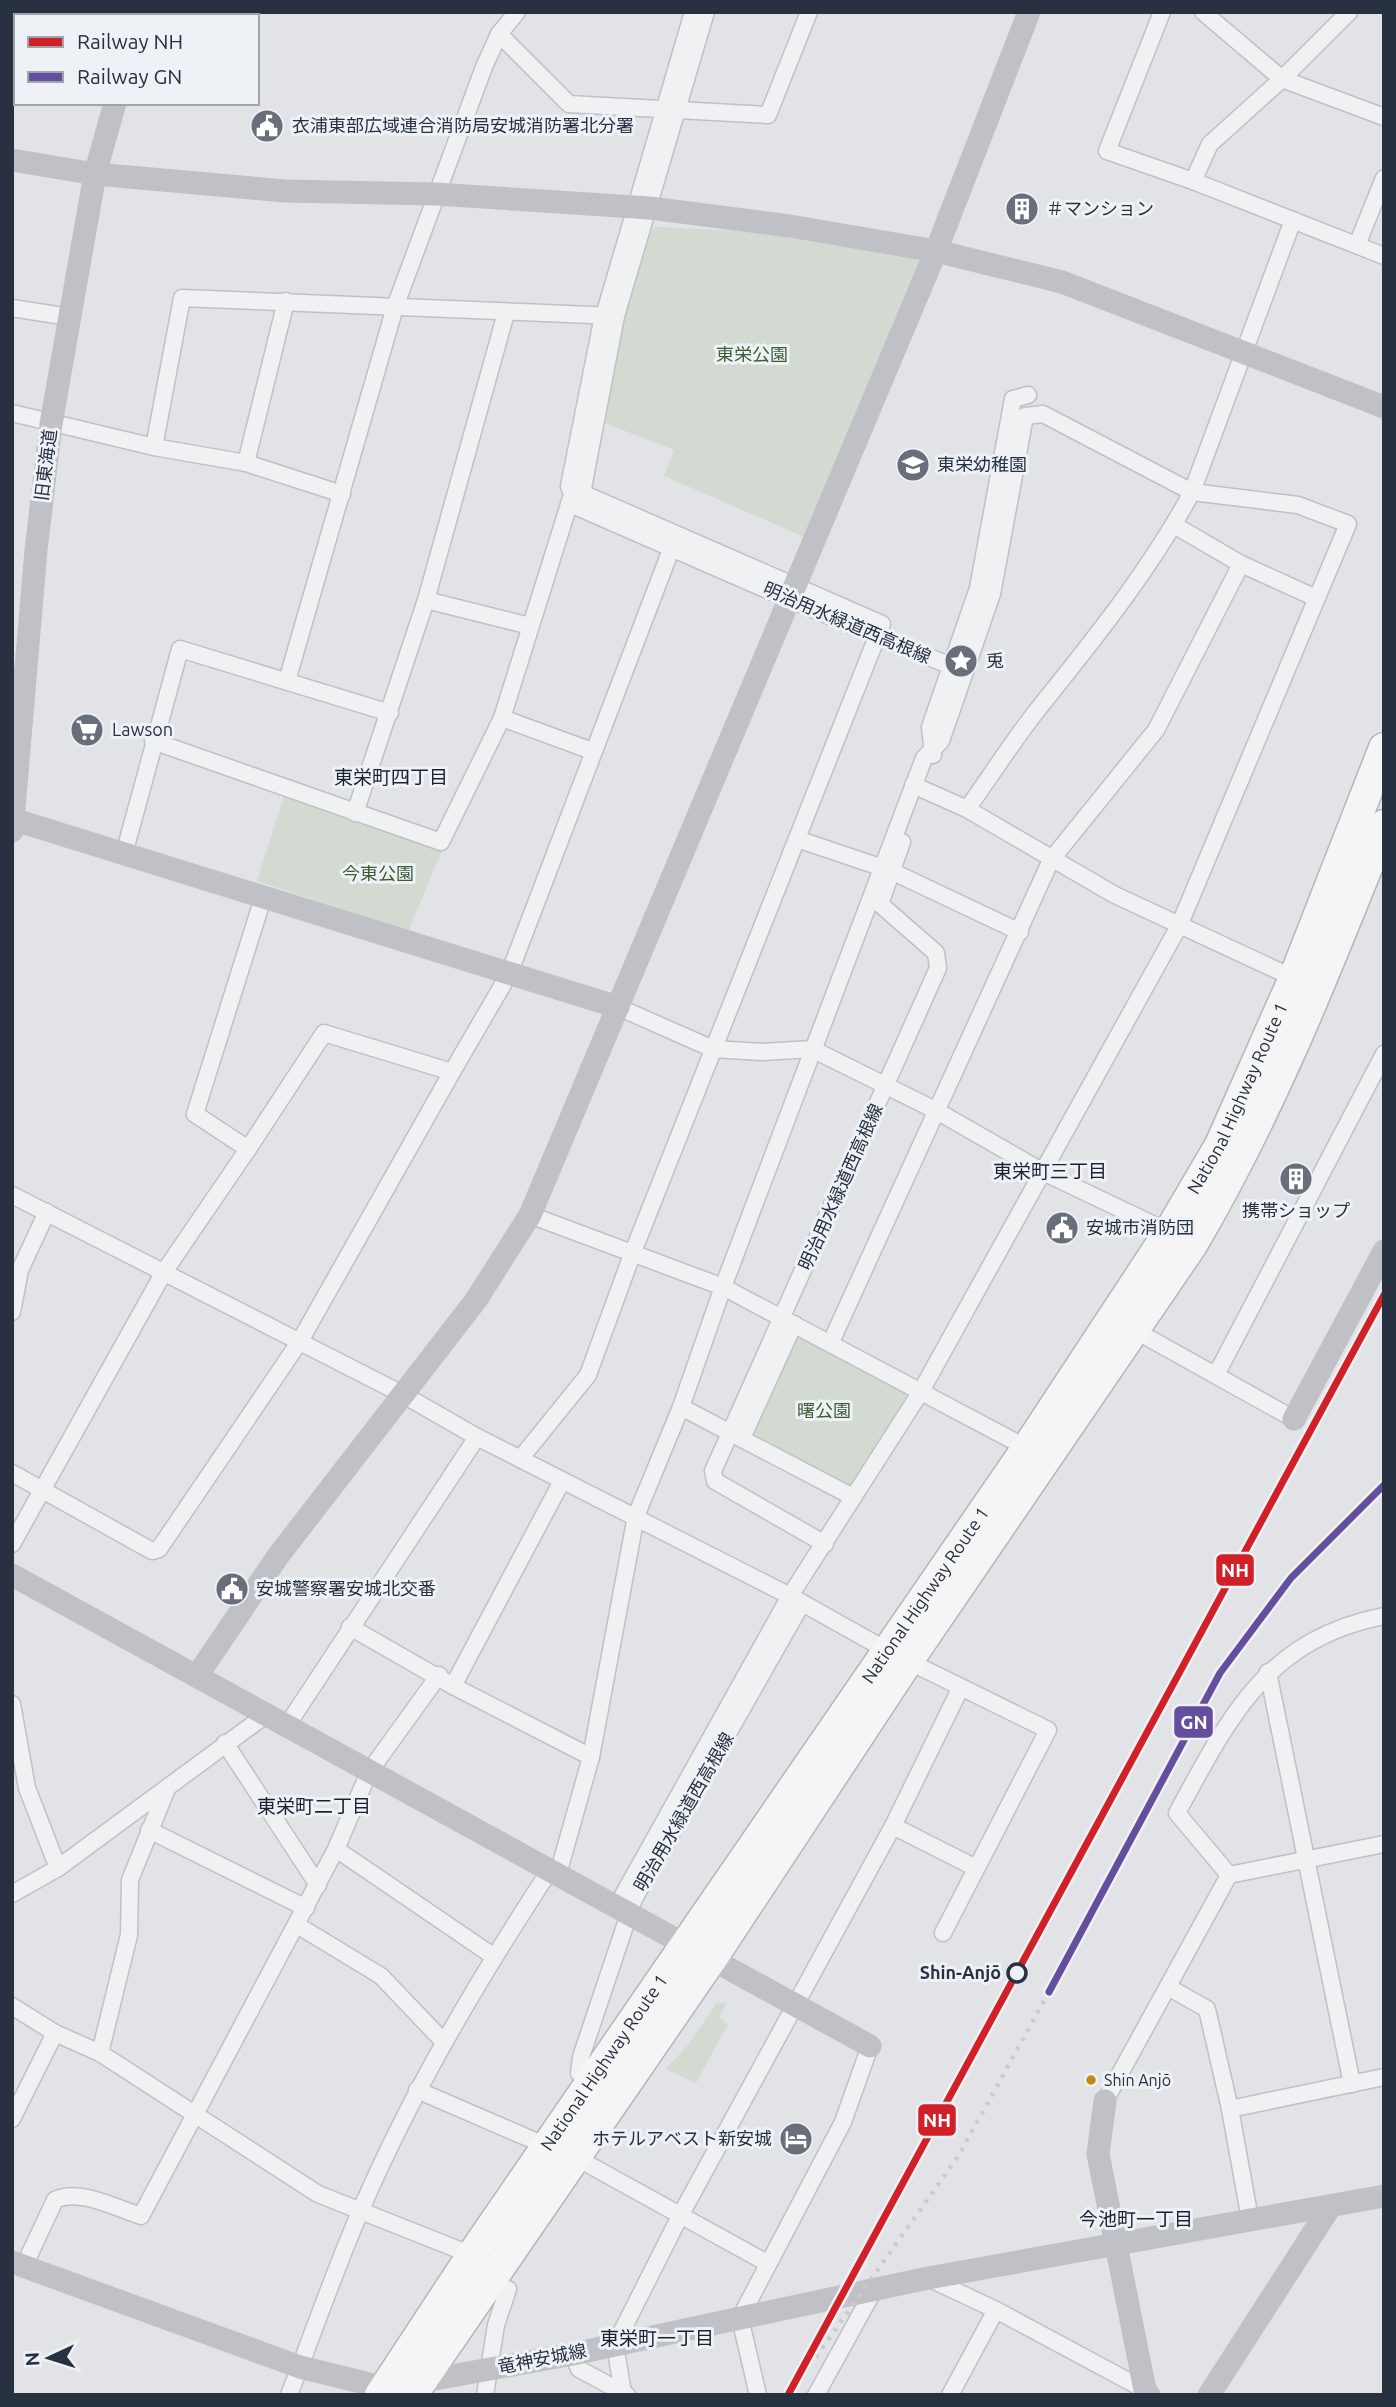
<svg xmlns="http://www.w3.org/2000/svg" width="1396" height="2407" font-family="Ubuntu,'Noto Sans JP',sans-serif">
<style>
.green{fill:#d2dad1}
.lines{fill:none;stroke-linecap:round;stroke-linejoin:round}
.street-casing{stroke:#bfc1c4;stroke-width:19}
.highway-casing{stroke:#b3b6bb;stroke-width:33}
.street{stroke:#f0f1f3;stroke-width:16}
.secondary{stroke:#bfc1c6;stroke-width:23}
.highway{stroke:#f5f5f6;stroke-width:30}
.rail{stroke:#cacbce;stroke-width:4.5;stroke-dasharray:3.5 7;stroke-linecap:butt}
.rail-1-casing{stroke:#eef2f6;stroke-width:12}
.rail-2-casing{stroke:#eef2f6;stroke-width:12}
.rail-1{stroke:#d12027;stroke-width:7}
.rail-2{stroke:#654e9e;stroke-width:7}
.stop-dot{fill:#eef2f6;stroke:#273140;stroke-width:3.5}
.bus-dot{fill:#c38910;stroke:#eef2f6;stroke-width:2.5}
.labels{text-anchor:middle;stroke-width:6;stroke-linejoin:round;paint-order:stroke}
.bus-label{font-size:16px;fill:#273140;stroke:#eef2f6;text-anchor:start}
.poi-label{font-size:18px;fill:#273140;stroke:#eef2f6;text-anchor:start}
.park-label{font-size:18px;fill:#3c5c34;stroke:#eef2f6}
.street-label{font-size:18px;fill:#273140;stroke:#eef2f6}
.stop-label{font-size:18px;font-weight:bold;fill:#273140;stroke:#eef2f6;text-anchor:end}
.neighbourhood-label{font-size:19px;fill:#1a2231;stroke:#eef2f6}
.line-badge{stroke:#eef2f6;stroke-width:2.5}
.badge-label{font-size:19px;text-anchor:middle;font-weight:bold;fill:#fff}
</style>
<rect width="100%" height="100%" fill="#e1e3e6"/>
<!-- green -->
<g class="green">
<path d="M656,227L792,233L927,255L807,538L664,476L674,450L602,422L620,320L651,230Z"/>
<path d="M284,796L443,848L408,932L257,881Z"/>
<path d="M801,1334L905,1391L906,1398L852,1484L844,1486L753,1436L750,1430L792,1337Z"/>
<path d="M727,2002L719,2018L728,2024L696,2083L666,2069L688,2045L716,2004Z"/>
</g>
<g class="lines">
<defs>
<g id="street">
<path d="M693,12L601,326L569,486L577,507L788,599L951,666"/>
<path d="M1162,12L1107,151L1193,181L1384,256"/>
<path d="M1203,12L1282,79L1384,117"/>
<path d="M499,34L569,104L768,115L809,12"/>
<path d="M1193,181L1210,144L1282,79L1349,12"/>
<path d="M1357,245L1384,178"/>
<path d="M12,308L69,317"/>
<path d="M12,413L154,447L246,463L342,494"/>
<path d="M154,447L182,298L616,316"/>
<path d="M246,463L286,301"/>
<path d="M582,493L616,316L706,12"/>
<path d="M1174,525L1241,564L1316,598"/>
<path d="M426,600L530,626"/>
<path d="M287,681L395,307L484,67L499,34L517,12"/>
<path d="M502,718L592,751"/>
<path d="M153,741L441,842L502,718L571,498L582,493L882,624L633,1252L588,1375L520,1459"/>
<path d="M933,755L930,727L978,588L1013,399L1028,395"/>
<path d="M913,785L967,809L1115,895L1298,980"/>
<path d="M967,809C990,777 1011,744 1035,713C1091,643 1149,572 1192,492L1293,220"/>
<path d="M355,813L426,600L506,313"/>
<path d="M797,839L889,870L1020,932"/>
<path d="M124,854L180,649L390,713"/>
<path d="M618,1007L713,1049L762,1052L812,1049L935,1110L1045,1173L1169,1232"/>
<path d="M452,1072L509,974L675,539"/>
<path d="M12,1195L402,1394L477,1437L288,1724"/>
<path d="M530,1215L723,1287L1027,1448"/>
<path d="M12,1312L20,1270L47,1212"/>
<path d="M1136,1331L1294,1419"/>
<path d="M831,1342L1051,860L1156,730L1241,564"/>
<path d="M1216,1375L1384,1054"/>
<path d="M681,1407L853,1497"/>
<path d="M477,1437L790,1596L888,1651"/>
<path d="M742,1438L794,1324"/>
<path d="M12,1473L152,1551L159,1549L300,1341L452,1072L324,1033L248,1149L195,1114L263,898"/>
<path d="M12,1544L164,1272L248,1149"/>
<path d="M825,1544L715,1481L713,1471L938,968L936,953L880,904L902,842"/>
<path d="M350,1627L453,1686L591,1757"/>
<path d="M908,1661L1048,1730L943,1933"/>
<path d="M1268,1672L1352,2084"/>
<path d="M453,1686L562,1481"/>
<path d="M12,1704L27,1788L58,1868"/>
<path d="M225,1743L318,1885"/>
<path d="M893,1826L976,1868"/>
<path d="M149,1830L306,1908"/>
<path d="M336,1849L493,1956"/>
<path d="M558,1874L591,1757L636,1516L681,1407L723,1287L924,758L941,741L992,594L1025,416L1043,414L1192,492L1298,505L1348,524L1179,926L920,1393L790,1596L617,1906"/>
<path d="M1229,1875L1177,1813C1229,1718 1266,1639 1384,1616"/>
<path d="M1229,1875L1384,1844"/>
<path d="M12,1894L58,1868L267,1714"/>
<path d="M297,1925L381,1976L443,2041"/>
<path d="M1168,1987L1207,2009L1230,2109L1250,2219"/>
<path d="M12,2006L55,2033L100,2053L318,2194L472,2255"/>
<path d="M100,2053L129,1935L130,1880L166,1791"/>
<path d="M579,2073L581,2057L634,1899L802,1603"/>
<path d="M417,2090L535,2141L550,2142"/>
<path d="M1105,2101L1229,1875"/>
<path d="M1230,2109L1384,2077"/>
<path d="M12,2119L55,2033"/>
<path d="M575,2157L767,2263"/>
<path d="M24,2266L55,2200C79,2188 116,2208 141,2216L336,1849L369,1772L439,1675"/>
<path d="M928,2278L996,2310L1145,2390"/>
<path d="M573,2354L579,2369L627,2395"/>
<path d="M623,2393L615,2345L680,2216L893,1826L960,1689"/>
<path d="M289,2395C313,2334 334,2272 360,2212C412,2091 478,1980 550,1870"/>
<path d="M485,2395L496,2325L508,2289"/>
<path d="M758,2395L740,2318L843,2122L870,2046"/>
<path d="M816,2395L874,2290"/>
<path d="M950,2395L996,2310"/>
</g>
<g id="highway">
<path id="s1" d="M380,2395L472,2255L1027,1448L1169,1232L1220,1145L1294,978L1384,748"/>
<path d="M412,2395L713,1957L908,1661L1192,1245C1271,1111 1327,968 1384,825"/>
</g>
</defs>
<!-- street casing -->
<use href="#street" class="street-casing"/>
<!-- highway casing -->
<use href="#highway" class="highway-casing"/>
<!-- street -->
<use href="#street" class="street"/>
<!-- secondary -->
<g class="secondary">
<path d="M140,16L141,12"/>
<path d="M12,160L95,174L285,191L436,194L650,208L790,226L936,251L1062,282L1384,407"/>
<path d="M12,819L618,1007"/>
<path d="M12,831L36,550L51,424L95,174L115,103"/>
<path d="M1294,1419L1384,1251"/>
<path d="M12,1575L870,2046"/>
<path d="M197,1676L278,1556L476,1300L530,1215L936,251L1029,12"/>
<path d="M1105,2101L1098,2154L1145,2390L1149,2395"/>
<path d="M12,2262L300,2367L385,2388L573,2354L928,2278L1384,2196"/>
<path d="M1209,2395L1330,2207"/>
</g>
<!-- highway -->
<use href="#highway" class="highway"/>
<!-- rail -->
<path class="rail" d="M816,2357L959,2155L1049,1992"/>
<defs>
<path id="rail-1" d="M788,2395L1384,1295"/>
<path id="rail-2" d="M1049,1992L1220,1673L1291,1578L1384,1485"/>
</defs>
<!-- rail-1 casing -->
<use href="#rail-1" class="rail-1-casing"/>
<!-- rail-2 casing -->
<use href="#rail-2" class="rail-2-casing"/>
<!-- rail-1 -->
<use href="#rail-1" class="rail-1"/>
<!-- rail-2 -->
<use href="#rail-2" class="rail-2"/>
</g>
<!-- icons -->
<defs>
<symbol id="civic-disc" viewBox="-11 -11 22 22"><circle r="9.5" fill="#686f7a" stroke="#eef2f6"/><path d="M-.6-6.5H3V-4.5H.6V-3L4-1V1h2V6H-6V1h2V-1L-.6-3ZM-1.2 2.5V6h2.4V2.5Z" fill="#fff"/></symbol>
<symbol id="building-disc" viewBox="-11 -11 22 22"><circle r="9.5" fill="#686f7a" stroke="#eef2f6"/><path d="M-4-6H4V6H1V3H-1V6H-4ZM-2.5-4.3h1.7v1.8h-1.7ZM.8-4.3h1.7v1.8H.8ZM-2.5-1h1.7V.8h-1.7ZM.8-1h1.7V.8H.8Z" fill="#fff"/></symbol>
<symbol id="school-disc" viewBox="-11 -11 22 22"><circle r="9.5" fill="#686f7a" stroke="#eef2f6"/><path d="M0-5L7-2L0 1L-7-2ZM-4 1L0 2.5L4 1V4Q0 6-4 4Z" fill="#fff"/></symbol>
<symbol id="sight-disc" viewBox="-11 -11 22 22"><circle r="9.5" fill="#686f7a" stroke="#eef2f6"/><path d="M0-6L1.8-2.2L6-1.7L2.9 1.2L3.7 5.4L0 3.3L-3.7 5.4L-2.9 1.2L-6-1.7L-1.8-2.2Z" fill="#fff"/></symbol>
<symbol id="supermarket-disc" viewBox="-11 -11 22 22"><circle r="9.5" fill="#686f7a" stroke="#eef2f6"/><path d="M-6-5.5h2.5l.6 2H6L4.5 2H-2.5L-4.4-4H-6ZM-1.5 3.2a1.3 1.3 0 1 0 .1 0ZM3 3.2a1.3 1.3 0 1 0 .1 0Z" fill="#fff"/></symbol>
<symbol id="hotel-disc" viewBox="-11 -11 22 22"><circle r="9.5" fill="#686f7a" stroke="#eef2f6"/><path d="M-6-4.5h1.5V1H6V5H4.5V3h-9V5H-6ZM-4 0a1.8 1.8 0 1 1 3.6 0ZM.5 0V-2.5h3Q6-2.5 6 0Z" fill="#fff"/></symbol>
</defs>
<g fill-rule="evenodd">
<use href="#civic-disc" x="248" y="107" width="38" height="38"/>
<use href="#building-disc" x="1003" y="190" width="38" height="38"/>
<use href="#school-disc" x="894" y="446" width="38" height="38"/>
<use href="#sight-disc" x="942" y="642" width="38" height="38"/>
<use href="#supermarket-disc" x="68" y="711" width="38" height="38"/>
<use href="#building-disc" x="1277" y="1160" width="38" height="38"/>
<use href="#civic-disc" x="1043" y="1209" width="38" height="38"/>
<use href="#civic-disc" x="213" y="1570" width="38" height="38"/>
<use href="#hotel-disc" x="777" y="2120" width="38" height="38"/>
</g>
<!-- markers -->
<circle class="stop-dot" cx="1017" cy="1973" r="9"/>
<circle class="bus-dot" cx="1091" cy="2080" r="6"/>
<g class="labels">
<!-- bus labels -->
<g class="bus-label">
<text x="1104" y="2086">Shin Anjō</text>
</g>
<!-- poi labels -->
<g class="poi-label">
<text x="292" y="132">衣浦東部広域連合消防局安城消防署北分署</text>
<text x="1046" y="215">＃マンション</text>
<text x="937" y="471">東栄幼稚園</text>
<text x="986" y="667">兎</text>
<text x="112" y="736">Lawson</text>
<text x="1296" y="1217" text-anchor="middle">携帯ショップ</text>
<text x="1086" y="1234">安城市消防団</text>
<text x="256" y="1595">安城警察署安城北交番</text>
<text x="772" y="2145" text-anchor="end">ホテルアベスト新安城</text>
</g>
<!-- park labels -->
<g class="park-label">
<text x="752" y="361">東栄公園</text>
<text x="378" y="880">今東公園</text>
<text x="824" y="1417">曙公園</text>
</g>
<!-- street labels -->
<g class="street-label">
<text transform="translate(46 465) rotate(-83)" y="6">旧東海道</text>
<text transform="translate(847 623) rotate(23)" y="6">明治用水緑道西高根線</text>
<text dy="6" stroke="none"><textPath href="#s1" startOffset="1556">National Highway Route 1</textPath></text>
<text transform="translate(841 1187) rotate(-66)" y="6">明治用水緑道西高根線</text>
<text dy="6" stroke="none"><textPath href="#s1" startOffset="968">National Highway Route 1</textPath></text>
<text transform="translate(684 1812) rotate(-60)" y="6">明治用水緑道西高根線</text>
<text dy="6" stroke="none"><textPath href="#s1" startOffset="401">National Highway Route 1</textPath></text>
<text transform="translate(542 2359) rotate(-11)" y="6">竜神安城線</text>
</g>
<!-- stop labels -->
<g class="stop-label">
<text x="1001" y="1979">Shin-Anjō</text>
</g>
<!-- neighbourhood labels -->
<g class="neighbourhood-label">
<text x="391" y="784">東栄町四丁目</text>
<text x="1050" y="1178">東栄町三丁目</text>
<text x="314" y="1813">東栄町二丁目</text>
<text x="1136" y="2226">今池町一丁目</text>
<text x="657" y="2345">東栄町一丁目</text>
</g>
</g>
<g class="line-badge">
<rect x="1215" y="1553" width="40" height="34" rx="7" fill="#d12027"/>
<rect x="1173" y="1705" width="41" height="34" rx="7" fill="#654e9e"/>
<rect x="917" y="2103" width="40" height="34" rx="7" fill="#d12027"/>
</g>
<g class="badge-label">
<text x="1235" y="1577">NH</text>
<text x="1194" y="1729">GN</text>
<text x="937" y="2127">NH</text>
</g>
<!-- border -->
<rect width="1396" height="2407" fill="none" stroke="#273140" stroke-width="28"/>
<!-- legend -->
<rect x="14" y="14" width="245" height="91" fill="#eef2f6" stroke="#9ea5ad" stroke-width="2"/>
<rect x="28" y="37" width="35" height="10" fill="#d12027" stroke="#9ea5ad" stroke-width="2"/>
<text x="77" y="49" font-size="21" fill="#273140">Railway NH</text>
<rect x="28" y="72" width="35" height="10" fill="#654e9e" stroke="#9ea5ad" stroke-width="2"/>
<text x="77" y="84" font-size="21" fill="#273140">Railway GN</text>
<!-- north arrow -->
<g transform="translate(49 2358) rotate(266)" stroke="#eef2f6" stroke-width="5" paint-order="stroke">
<path d="M0-5L12 26L0 18L-12 26Z" fill="#273140"/>
<text y="-10" font-size="19" font-weight="bold" text-anchor="middle" fill="#273140">N</text>
</g>
</svg>
